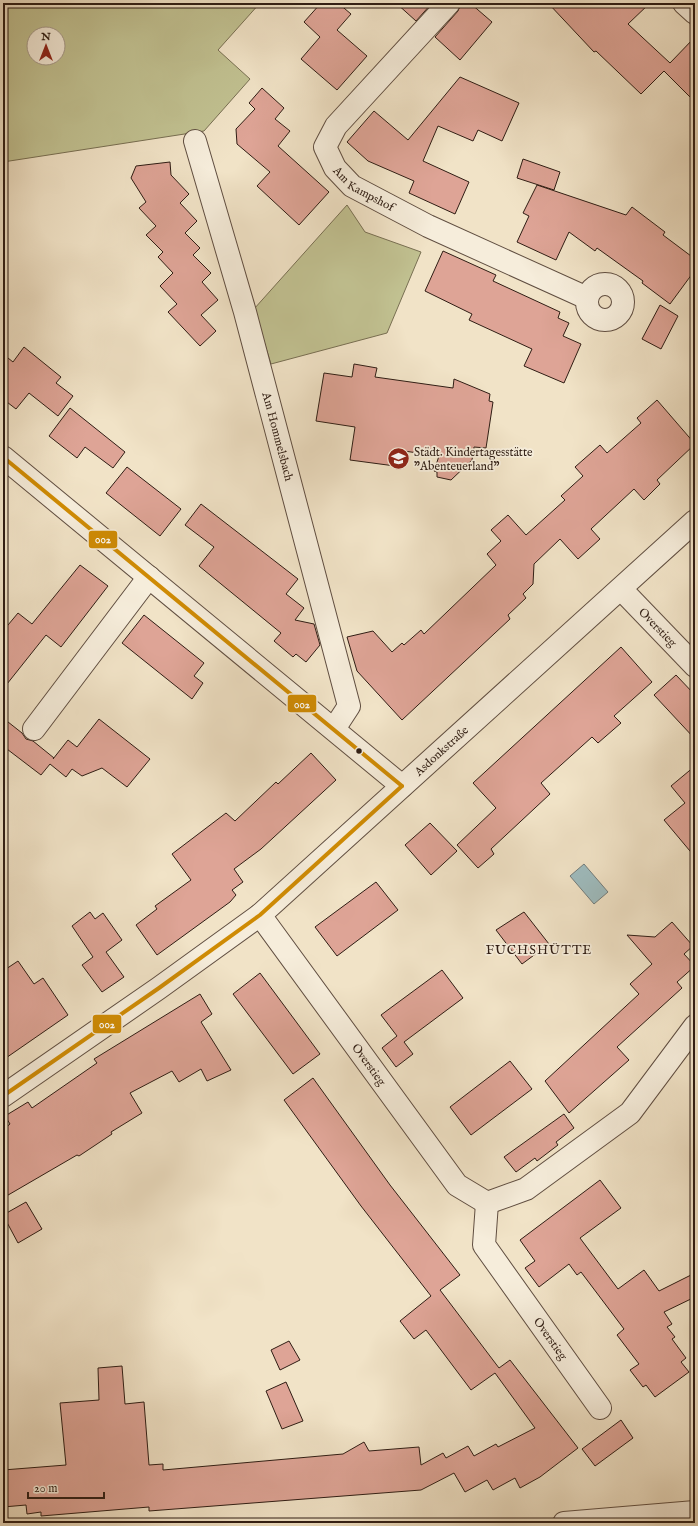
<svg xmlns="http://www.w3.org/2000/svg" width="698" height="1526" font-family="'IM FELL English',serif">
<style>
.green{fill:#c1c191;stroke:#786f52;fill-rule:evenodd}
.water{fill:#9ebcbf;stroke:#727c7b}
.building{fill:#dea496;stroke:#2f1d14}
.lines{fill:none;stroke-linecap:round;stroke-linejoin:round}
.minor-casing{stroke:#604e41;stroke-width:24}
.minor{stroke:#f6eddb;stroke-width:22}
.bus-1-casing{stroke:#f6eddb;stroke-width:7}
.bus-1{stroke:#cf8b04;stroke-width:4}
.bus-dot{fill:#2f1d14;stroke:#f6eddb;stroke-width:1.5}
.labels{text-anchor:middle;stroke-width:3.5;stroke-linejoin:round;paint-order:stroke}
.street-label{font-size:12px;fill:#2f1d14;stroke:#f6eddb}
.poi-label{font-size:12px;fill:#2f1d14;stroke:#f6eddb;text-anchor:start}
.neighbourhood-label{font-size:13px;letter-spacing:1px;fill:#2f1d14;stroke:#f6eddb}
.line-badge{stroke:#f6eddb;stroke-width:1.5}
.badge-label{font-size:11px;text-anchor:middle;font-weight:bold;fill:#fff}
</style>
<rect width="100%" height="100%" fill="#f1e3c7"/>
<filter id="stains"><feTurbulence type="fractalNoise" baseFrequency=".005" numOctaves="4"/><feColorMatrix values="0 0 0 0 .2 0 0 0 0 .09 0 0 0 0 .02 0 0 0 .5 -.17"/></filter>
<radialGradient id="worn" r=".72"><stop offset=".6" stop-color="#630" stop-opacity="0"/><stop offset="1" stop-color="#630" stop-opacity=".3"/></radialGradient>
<!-- green -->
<g class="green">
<path d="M3,3H260L218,50L250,79L204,131L3,162ZM34,34H58V58H34Z"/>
<path d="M347,205L365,232L421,252L387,333L271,364L254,309Z"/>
</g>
<!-- water -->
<path class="water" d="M584,864L608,892L594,904L570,876Z"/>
<!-- building -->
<g class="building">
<path d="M321,3H338L351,14L337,30L367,56L337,90L301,59L320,37L304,22Z"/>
<path d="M396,3H432L416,21Z"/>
<path d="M461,3H470L492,22L460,60L435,37L458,11Z"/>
<path d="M548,3H650L628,24L670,63L695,37V102L664,71L641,94L596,51L594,52Z"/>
<path d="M460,77L519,103L502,141L478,130L473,141L438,126L423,161L469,182L455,214L409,193L414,181L368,161L347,142L374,111L408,140Z"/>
<path d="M262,88L284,108L275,119L290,131L278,146L329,192L299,225L257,186L270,172L237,144L236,129L255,109L249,103Z"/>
<path d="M523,159L560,172L554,190L517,178Z"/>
<path d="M170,162L171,175L189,194L180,203L197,221L185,233L200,248L193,255L211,273L202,282L218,300L201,315L216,331L200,346L168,312L177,304L160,286L173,273L158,257L163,252L146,235L156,226L139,208L146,202L131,178L136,166Z"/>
<path d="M537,185L626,215L632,207L665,232L663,235L695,259V270L670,304L642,283L643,281L597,248L595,251L569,232L556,260L517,242L529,216L523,213Z"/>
<path d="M443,251L496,275L493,281L560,312L558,318L569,323L563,336L581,344L564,383L524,366L532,349L469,320L472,314L425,291Z"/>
<path d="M660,305L678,316L661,349L642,339Z"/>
<path d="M24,347L61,377L56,383L73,396L58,416L29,393L16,409L3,399V354L13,362Z"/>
<path d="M354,364L377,368L375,377L453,388L454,379L490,394L489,401L493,402L486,448L474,447L472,460L451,480L437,477V472L434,471L439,456L397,450L395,466L350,460L355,427L316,421L324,373L352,377Z"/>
<path d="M657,400L695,444L657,480L660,484L644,500L634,489L591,529L600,539L578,559L560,539L534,564L533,584L523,594L526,598L508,615L510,619L402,720L357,671L347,637L373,631L392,652L402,643L404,645L421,630L424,634L496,565L487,554L501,541L491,530L508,515L526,535L565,500L561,496L583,476L575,467L600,445L607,453L641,423L637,418Z"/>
<path d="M70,408L125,452L113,468L85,447L77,458L49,436Z"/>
<path d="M127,467L181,509L160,536L106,493Z"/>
<path d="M201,504L298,579L286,594L304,608L295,620L314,624L320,645L306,662L296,654L293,657L274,641L281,633L199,566L214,547L185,525Z"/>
<path d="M80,565L108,586L61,647L46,635L3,689V631L18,613L32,624Z"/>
<path d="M144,615L204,663L194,676L203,683L192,699L122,643Z"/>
<path d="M621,647L652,682L614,716L621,723L598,743L592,737L541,783L550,794L491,849L494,854L478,868L457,845L496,808L473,783Z"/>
<path d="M676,675L695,695V739L654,695Z"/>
<path d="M3,718L22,733L26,739L33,741L54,758L53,759L68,740L77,747L99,719L150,759L127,787L102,768L82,776L72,769L66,777L50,764L41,775L3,746Z"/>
<path d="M311,753L336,780L261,849L234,869L243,882L232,890L236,895L230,902L157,955L136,925L157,909L155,906L191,880L172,854L226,813L235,821L276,782L278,784Z"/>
<path d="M695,766V857L664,820L685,803L671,786Z"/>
<path d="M430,823L457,851L431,875L405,845Z"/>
<path d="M376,882L398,910L337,956L315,927Z"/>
<path d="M90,912L95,919L103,913L122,940L106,952L124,977L102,992L82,965L93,957L72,926Z"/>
<path d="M524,912L549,944L522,964L496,930Z"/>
<path d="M672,922L693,946L684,954L695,966L677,982L682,988L617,1047L629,1060L569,1113L545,1081L639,994L630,984L652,964L627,935L655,937Z"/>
<path d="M18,961L34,984L43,978L68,1015L3,1060V971Z"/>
<path d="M442,970L463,998L404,1042L413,1054L396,1067L382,1048L397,1036L381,1015Z"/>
<path d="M260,973L320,1054L293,1074L233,994Z"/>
<path d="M200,994L212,1014L201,1022L231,1070L207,1081L201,1069L179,1082L172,1071L130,1093L142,1113L111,1132L112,1134L79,1156L77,1155L3,1198V1130L10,1124L5,1116L28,1102L32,1108L97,1063L94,1059Z"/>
<path d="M510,1061L532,1089L471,1135L450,1107Z"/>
<path d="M313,1078L390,1185L460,1275L440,1290L499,1368L510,1360L578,1448L540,1477L520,1488L515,1478L493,1490L487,1480L465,1492L454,1473L421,1490L149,1511V1507L41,1516V1512L27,1514L26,1505L3,1507V1470L66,1465L60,1403L99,1400L98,1368L122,1366L125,1404L144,1402L149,1465L163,1464V1470L343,1454L364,1442L369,1451L419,1447L421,1465L443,1453L446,1458L468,1446L474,1456L496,1444L498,1447L535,1428L495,1373L471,1390L426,1330L414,1339L400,1321L431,1296L361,1206L284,1100Z"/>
<path d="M564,1114L574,1128L556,1142L558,1145L537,1161L535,1158L516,1172L504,1157Z"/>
<path d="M600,1180L621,1208L580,1238L618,1289L644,1270L659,1291L695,1273V1297L664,1312L672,1324L667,1327L675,1337L672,1339L686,1358L681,1362L689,1372L655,1397L646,1385L643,1387L630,1370L639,1364L617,1335L624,1329L581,1272L577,1275L569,1264L539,1287L525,1268L535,1261L520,1240Z"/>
<path d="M26,1202L42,1229L18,1243L3,1215Z"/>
<path d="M289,1341L300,1360L280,1370L271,1350Z"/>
<path d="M286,1382L303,1421L282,1429L266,1391Z"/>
<path d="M621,1420L633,1438L595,1466L582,1449Z"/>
</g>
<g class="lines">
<defs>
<g id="minor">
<path id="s1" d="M449,3L336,126L325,147L335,168L352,186L428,226L587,298"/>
<path d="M684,3L695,13"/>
<path id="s2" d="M195,141L245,312L349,706L334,729"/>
<circle cx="605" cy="302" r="18"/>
<path d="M3,457L402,786"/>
<path id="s3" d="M621,589L695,666"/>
<path d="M34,729L149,577"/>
<path id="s4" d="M260,915L457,1185L487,1203L526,1189L630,1113L695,1026"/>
<path id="s5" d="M3,1096L159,988L260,915L695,521"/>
<path id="s6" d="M487,1203L484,1245L600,1408"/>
<path d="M564,1523L695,1512"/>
</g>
</defs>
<!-- minor casing -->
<use href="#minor" class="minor-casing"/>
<!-- minor -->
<use href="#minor" class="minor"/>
<defs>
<g id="bus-1">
<path d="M3,457L402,786"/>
<path d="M3,1096L159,988L260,915L402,786"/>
</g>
</defs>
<!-- bus-1 casing -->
<use href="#bus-1" class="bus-1-casing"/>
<!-- bus-1 -->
<use href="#bus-1" class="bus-1"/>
</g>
<!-- icons -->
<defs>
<symbol id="school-disc" viewBox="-11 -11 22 22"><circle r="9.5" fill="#8f2418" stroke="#f6eddb"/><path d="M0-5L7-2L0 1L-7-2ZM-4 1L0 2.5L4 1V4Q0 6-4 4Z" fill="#fff"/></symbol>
</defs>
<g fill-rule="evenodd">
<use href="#school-disc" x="386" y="446" width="25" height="25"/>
</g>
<!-- markers -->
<circle class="bus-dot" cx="359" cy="751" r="3.5"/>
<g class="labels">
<!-- street labels -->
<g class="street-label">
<text dy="4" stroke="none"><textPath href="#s1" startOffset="250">Am Kampshof</textPath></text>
<text dy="4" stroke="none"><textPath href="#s2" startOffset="307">Am Hommelsbach</textPath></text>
<text dy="4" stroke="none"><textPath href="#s3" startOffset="53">Overstieg</textPath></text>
<text dy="4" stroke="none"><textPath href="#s5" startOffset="559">Asdonkstraße</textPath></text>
<text dy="4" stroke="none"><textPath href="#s4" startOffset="185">Overstieg</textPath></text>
<text dy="4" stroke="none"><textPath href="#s6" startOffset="157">Overstieg</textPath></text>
</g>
<!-- poi labels -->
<g class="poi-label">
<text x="414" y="456">Städt. Kindertagesstätte<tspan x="414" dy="14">"Abenteuerland"</tspan></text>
</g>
<!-- neighbourhood labels -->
<g class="neighbourhood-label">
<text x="539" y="954">FUCHSHÜTTE</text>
</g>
</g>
<g class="line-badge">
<rect x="88" y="530" width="30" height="19" rx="4" fill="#cf8b04"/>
<rect x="287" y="694" width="30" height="19" rx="4" fill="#cf8b04"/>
<rect x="92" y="1014" width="30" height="20" rx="4" fill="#cf8b04"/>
</g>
<g class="badge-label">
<text x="103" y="543">002</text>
<text x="302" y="708">002</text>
<text x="107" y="1028">002</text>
</g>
<!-- margin -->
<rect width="698" height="1526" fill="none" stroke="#f1e3c7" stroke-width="16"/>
<rect x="4" y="4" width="690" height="1518" fill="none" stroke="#2f1d14" stroke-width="2"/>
<rect x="8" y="8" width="682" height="1510" fill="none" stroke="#2f1d14"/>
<!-- north arrow -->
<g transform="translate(46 46)"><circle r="19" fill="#f6eddb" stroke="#a69a8b"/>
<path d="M0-3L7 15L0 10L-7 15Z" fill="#8f2418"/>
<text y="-6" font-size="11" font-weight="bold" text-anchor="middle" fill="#2f1d14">N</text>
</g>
<!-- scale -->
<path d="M28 1492v6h76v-6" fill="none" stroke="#2f1d14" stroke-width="2"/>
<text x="34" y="1492" font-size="12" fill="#2f1d14" stroke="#f6eddb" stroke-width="3" paint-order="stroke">20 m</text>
<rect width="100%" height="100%" filter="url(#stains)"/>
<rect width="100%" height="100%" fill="url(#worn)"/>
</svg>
